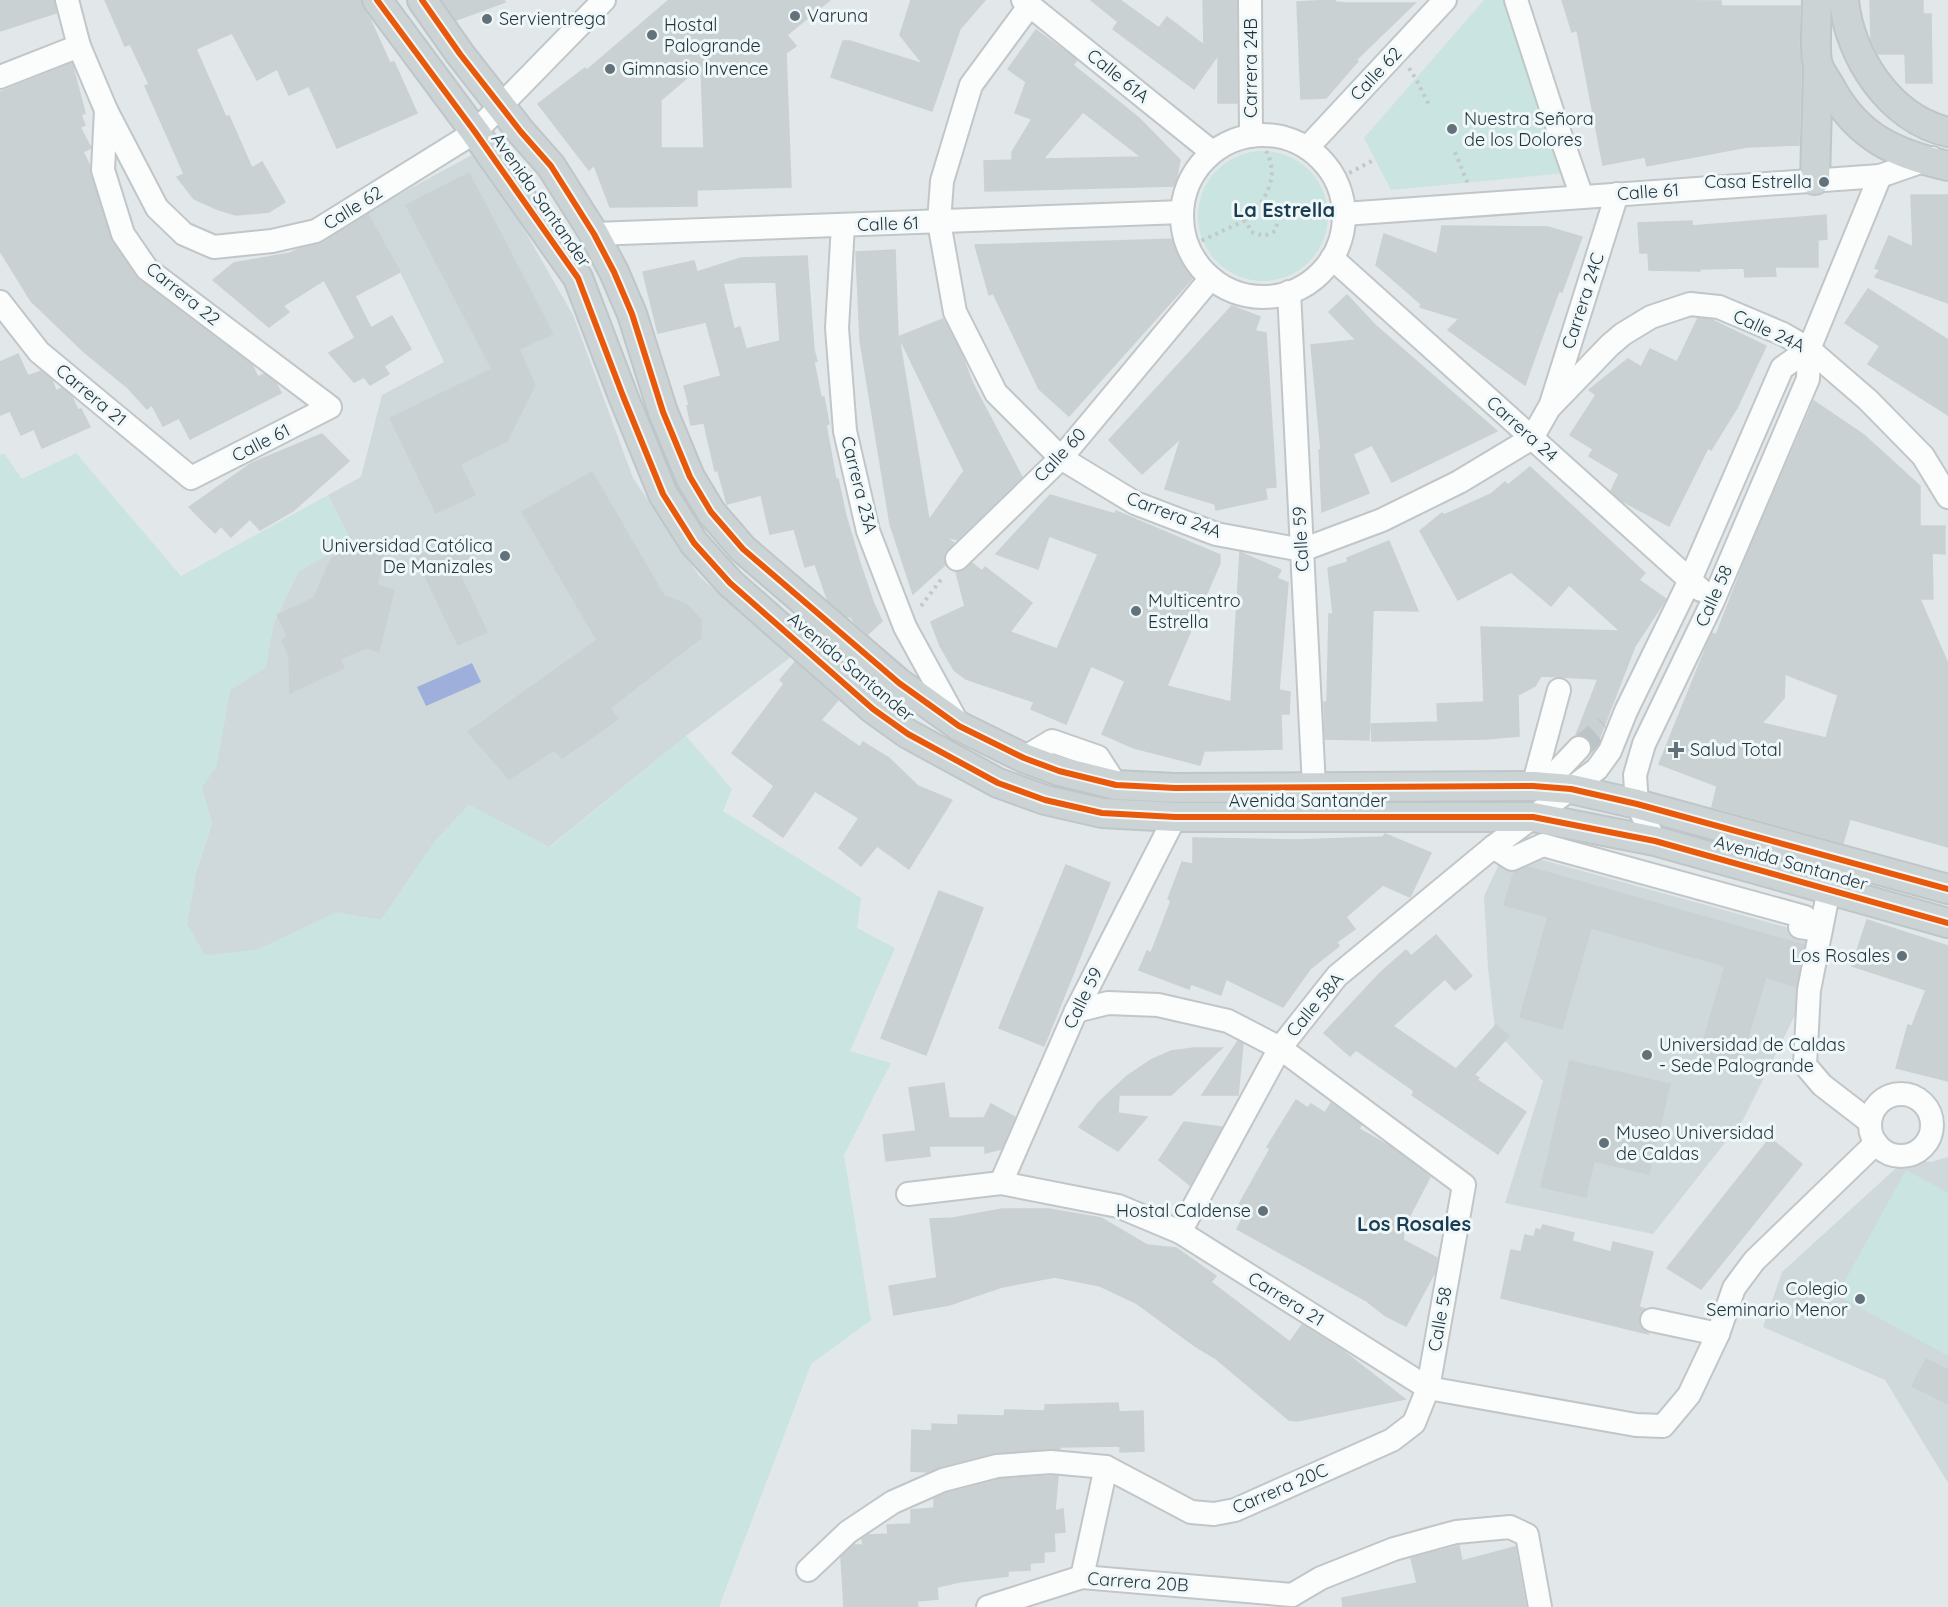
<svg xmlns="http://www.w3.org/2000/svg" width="1948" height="1607" font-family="Quicksand,sans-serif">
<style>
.built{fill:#cfd9db}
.green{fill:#cae4e1}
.water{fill:#9eafdc}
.building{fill:#cad1d2;stroke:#cbd1d2;stroke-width:1.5;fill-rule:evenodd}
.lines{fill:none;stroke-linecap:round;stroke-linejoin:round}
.minor-tunnel{stroke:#bbc4c7;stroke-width:22;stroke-dasharray:22 11;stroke-linecap:butt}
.minor-casing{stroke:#c1c6c8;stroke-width:26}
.major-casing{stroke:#bfc6c9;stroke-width:32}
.path{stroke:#c2c9cd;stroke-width:4;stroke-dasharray:3 4.5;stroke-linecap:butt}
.minor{stroke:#fbfcfc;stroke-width:22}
.major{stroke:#ccd3d5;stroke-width:28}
.cycleway-casing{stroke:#f0f7f8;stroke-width:10}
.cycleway{stroke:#e8590c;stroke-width:6}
.poi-dot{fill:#63727a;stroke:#f0f7f8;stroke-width:2}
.labels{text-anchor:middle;stroke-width:6;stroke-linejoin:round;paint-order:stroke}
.poi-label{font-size:18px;fill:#1e333e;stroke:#f0f7f8;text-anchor:start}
.street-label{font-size:18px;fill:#1e333e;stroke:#f0f7f8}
.neighbourhood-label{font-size:20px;font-weight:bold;fill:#193d52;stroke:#f0f7f8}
</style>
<rect width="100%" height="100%" fill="#e2e8e9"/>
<!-- built -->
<g class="built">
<path d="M479,151L573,315L633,478L700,577L791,657L686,736L549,847L469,805L436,840L381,920L336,913L257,950L205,956L187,924L196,872L212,823L201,787L216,767L230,690L266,667L273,625L298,572L350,540L328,495L361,477L382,395L444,362L400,272L367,212Z"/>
<path d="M1539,859L1814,935L1803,999L1743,1120L1653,1234L1505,1203L1543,1081L1495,1030L1488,968L1484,896L1500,862Z"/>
<path d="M1948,1157V1483L1885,1380L1763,1327L1782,1272L1906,1159L1931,1162Z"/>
</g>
<!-- green -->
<g class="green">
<path d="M1484,0H1513L1566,173L1391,190L1364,138Z"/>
<circle cx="1263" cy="216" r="65"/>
<path d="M4,453L22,479L76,453L181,576L328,495L351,540L298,572L273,625L266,667L230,690L216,767L202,787L212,823L196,872L187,924L205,955L257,950L336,912L381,920L436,840L469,805L550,847L686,736L732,789L723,811L861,898L857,928L895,948L850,1051L891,1063L844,1155L871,1320L811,1364L719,1607H0V455Z"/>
<path d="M1906,1170L1948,1193V1356L1837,1295Z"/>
</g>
<!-- water -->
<path class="water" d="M472,663L481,682L426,706L417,687Z"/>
<!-- building -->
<g class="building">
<path d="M0,0H54L56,13L0,31Z"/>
<path d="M105,0H361L363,9L370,19L390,63L394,62L417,113L337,148L309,86L289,95L277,69L257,80L232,33L196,49L226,117L229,116L252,168L262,162L285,202L269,212L259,213L236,215L219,210L194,199L177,177L184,174L145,86L149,84L130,44L125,46Z"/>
<path d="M442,0H504L505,2L456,20Z"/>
<path d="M669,0H830L787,35L796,46L786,53L791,187L697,190V206L610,207L594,165L589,170L538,104L585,68L587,70ZM701,66L704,148H661V100Z"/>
<path d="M911,0H985L960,29L932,111L831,77L843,41H850L923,64L900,35Z"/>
<path d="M1091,0H1120L1159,28L1167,17L1204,45L1203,0H1237V103H1218V55L1194,89L1113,29L1118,22Z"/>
<path d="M1335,0V2L1346,3H1415L1356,60L1358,61L1326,98L1301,99L1297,2Z"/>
<path d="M1562,0L1721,1V6H1800L1799,44L1801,67L1799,145L1747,147L1647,166L1645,157L1603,165L1577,30L1572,32Z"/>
<path d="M1870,0H1923V14H1931L1932,83H1906L1905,54H1878L1871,40Z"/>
<path d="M1036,30L1077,60L1073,65L1139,118L1180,160L1175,186L985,191L984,161L1012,160V152L1032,119L1015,113L1026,82L1008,69ZM1083,112L1141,157L1043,159Z"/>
<path d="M72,63L85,113L81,115L85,125L80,127L91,148L83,152L90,166V174L112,242L139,280L252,365L258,377L264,374L276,383L281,393L190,439L179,418L163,426L152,405L147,409L128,388L84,352L31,301L0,251V92Z"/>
<path d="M469,173L553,334L519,349L535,385L507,441L460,464L475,495L436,513L390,418L492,369L406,205Z"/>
<path d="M1911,195H1948V303L1875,277L1880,270L1875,268L1889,236L1913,247Z"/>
<path d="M368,214L400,272L355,296L371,328L392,316L411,349L384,366L389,374L370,385L364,377L354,382L329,353L355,338L324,280L283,306L289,312L269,327L213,280L234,263L290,253L299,249L323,243Z"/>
<path d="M1826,215L1827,239L1818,240V267H1775L1776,276L1745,277L1744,268L1700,269V271L1649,270L1648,253H1640L1638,223L1692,221V226Z"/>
<path d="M1442,226L1548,227L1582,237L1562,292L1559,291L1541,340L1525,385L1448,330L1459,319L1420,307L1421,304L1376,265L1384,234L1437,254Z"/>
<path d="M1180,239L1198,272L1069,416L1039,389L993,293L989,295L975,245Z"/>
<path d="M895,250L898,337L943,319L961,353L973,384L1022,477L957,540L944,536L954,543L944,555L945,565L913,594L890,524L860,340L856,252ZM899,337L964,471L929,520Z"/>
<path d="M807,256L814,350L817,361L814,362L821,397H824L829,424L826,425L836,480L838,479L846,516L860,563L874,604L882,621L868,634L855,623L850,616L848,617L828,601L815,564L805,567L794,529L770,534L761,495L727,504L718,471H715L704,423L691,425L687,406L689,405L684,386L721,376L706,322L658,333L643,272L694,261L697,272L741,258ZM776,282L780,341L746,349L740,327L734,329L723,283Z"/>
<path d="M1868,289L1948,340V415L1868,364L1880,346L1845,323Z"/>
<path d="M1347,295L1375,325L1497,431L1392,482L1372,445L1353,454L1369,493L1322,512L1319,450H1321L1311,345L1356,340L1329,312Z"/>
<path d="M1232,306L1260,317L1255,331L1266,333L1276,487L1265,488L1267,499L1216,510L1215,504L1165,489L1181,438L1142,474L1109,440Z"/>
<path d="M1698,318L1712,320L1766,346L1737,408L1711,450L1708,448L1669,526L1622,501L1611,491L1619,474L1589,456L1593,449L1570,435L1596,395L1589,390L1628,359L1641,367L1650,349L1677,362Z"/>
<path d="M18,354L28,376L41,371L52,380L56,391L62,388L72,397L78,410L81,409L90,427L42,448L34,429L21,435L10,411L0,415V362Z"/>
<path d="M1814,401L1864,435L1920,486V526H1945V554L1932,553L1933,599H1920L1948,664V847L1850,819L1843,843L1712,807L1717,786L1659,764L1707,645L1712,633L1716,635L1748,553ZM1785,674L1838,695L1826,738L1762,723L1784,698Z"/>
<path d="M322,434L349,461L293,511L260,530L250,519L231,537L221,526L215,533L189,507L252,463Z"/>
<path d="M1530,467L1645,573L1639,580L1666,599L1635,646L1596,747L1592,752V745L1589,739L1583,735H1576L1598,679L1541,676L1535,686L1518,695L1519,736L1486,739L1372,741L1371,724L1438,722L1437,704L1484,702L1481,627L1620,631L1569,585L1551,606L1511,572L1458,600L1420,531L1442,513L1444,515L1491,494L1505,482L1508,485Z"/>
<path d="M592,472L664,596L686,604L701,620V638L610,708L618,719L562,758L554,750L509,779L468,732L597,640L522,512Z"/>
<path d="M1050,495L1115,514L1116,511L1220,555V563L1167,686L1231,702L1240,552L1281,570L1277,578L1288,583L1279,690L1290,692L1289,714H1281L1282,749L1204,751L1200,765L1134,748L1102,734L1125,681L1091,666L1066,724L1031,709L1034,702L966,679L954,670L940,646L931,622L965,606L956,572L966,569L972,563L982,571L985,567L1032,603L1010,632L1057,649L1098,554L1049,536L1038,569L996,554Z"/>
<path d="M464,534L474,555L455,564L487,632L458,645L416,557Z"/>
<path d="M362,539L364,551L384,555L377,585L394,590L379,651L365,648L340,659L344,668L290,693L289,656L282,640L288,637L277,615L314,598L331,559Z"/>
<path d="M1389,541L1418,611L1373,610L1369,740L1325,739L1324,702H1327L1329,614H1333L1328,568L1348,562L1347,558Z"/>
<path d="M795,662L838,700L821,720L860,747L863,742L889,758L918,786L952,800L909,869L877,846L861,866L839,848L859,818L815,791L783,837L753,816L774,786L732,753L784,684L780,680Z"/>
<path d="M1385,834L1431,853L1410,897L1383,885L1346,917L1355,929L1337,942L1339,946L1310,969L1283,1007L1226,979L1221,995L1191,984L1189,989L1139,970L1147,951L1151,953L1171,901L1168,899L1182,862L1193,864V838L1298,840L1383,837Z"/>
<path d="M1066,865L1110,883L1044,1046L999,1028Z"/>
<path d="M1528,867L1804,945L1796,987L1766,977L1738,1071L1698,1060L1725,966L1591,928L1562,1029L1520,1017L1548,917L1504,905L1514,872Z"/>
<path d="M939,891L983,908L926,1055L881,1038Z"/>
<path d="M1867,920L1948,946V1081L1896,1068L1908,1025L1912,1026L1926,990L1852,966Z"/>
<path d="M1436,935L1472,976L1455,990L1445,979L1393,1026L1456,1069L1496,1025L1509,1036L1474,1075L1479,1078L1477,1080L1526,1112L1498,1154L1412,1095L1414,1091L1356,1050L1350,1056L1324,1033L1380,973L1406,950L1411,956Z"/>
<path d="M1238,1041L1243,1044L1238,1095H1202Z"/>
<path d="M1194,1048H1222L1171,1095H1119L1118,1113L1147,1117L1118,1151L1079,1127L1099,1102L1127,1076L1151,1060L1171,1051Z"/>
<path d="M1570,1061L1670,1084L1649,1174L1594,1161L1586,1197L1541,1187Z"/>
<path d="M944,1083L949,1118H984L991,1104L1015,1117L1001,1149L985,1153V1146H929L930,1156L886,1161L883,1135L916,1131L909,1088Z"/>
<path d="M1296,1100L1308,1108L1311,1104L1325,1113L1331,1103L1361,1125L1359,1129L1389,1146L1430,1177L1405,1225L1403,1240L1437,1258L1435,1272L1406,1326L1386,1316L1365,1300L1237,1229L1245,1213L1237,1208L1270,1149L1267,1147Z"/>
<path d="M1184,1122L1222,1127L1190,1185L1159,1160Z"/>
<path d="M1770,1138L1802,1164L1701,1289L1667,1268Z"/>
<path d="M1002,1209H1049L1101,1218L1147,1245L1176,1248L1216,1276L1211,1282L1290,1342L1302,1325L1342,1350L1405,1399L1297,1421L1289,1420L1215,1358L1195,1346L1136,1303L1100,1286L1055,1277L1002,1287L949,1305L894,1315L889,1286L937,1278L930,1219L953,1218Z"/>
<path d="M1543,1225L1574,1233L1572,1241L1611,1252L1613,1242L1653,1252L1639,1307L1645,1309L1639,1317V1324L1648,1334L1501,1298L1511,1250L1521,1252L1525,1235L1534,1237L1536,1229L1541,1230Z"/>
<path d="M1926,1359L1948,1370V1404L1912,1386Z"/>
<path d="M1118,1403L1119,1412L1143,1411L1144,1451L1120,1452V1446L1060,1447V1449L996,1453L940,1467L928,1472L911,1471L912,1430L932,1431V1424L958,1425V1415L1004,1416L1005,1410L1045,1411V1405Z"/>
<path d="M1051,1476H1058L1055,1511L1063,1509L1065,1532L1054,1533L1055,1551L1044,1552V1562L1030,1563V1570L1008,1571V1576L959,1582L937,1587L938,1599L917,1601L918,1607H844L841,1557L854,1545H863L862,1539L868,1535L888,1534L887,1525L911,1524V1510L934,1508V1499L947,1493L999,1479Z"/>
<path d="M1459,1546L1462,1561L1515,1547L1526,1607H1343L1342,1598L1417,1583L1411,1558Z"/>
</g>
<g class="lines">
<!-- minor-tunnel -->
<path class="minor-tunnel" d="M1579,748L1605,726"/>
<defs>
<g id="minor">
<path d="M67,0L79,46L106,110L157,208L184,234L214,247L272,241L316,231L475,132L604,0"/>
<path d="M1023,0L1212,152"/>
<path d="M1250,0L1251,136"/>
<path d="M1516,0L1552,111L1582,197"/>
<path d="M1030,5L971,85L942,181L939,222L955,312L996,393L1061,458L1135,503L1216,534L1302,550L1382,520L1459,482L1532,438L1549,408L1610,345L1623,334L1651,317L1690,304L1719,307L1783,334L1809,349L1868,400L1923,456L1948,497"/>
<path d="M0,77L79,46"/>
<circle cx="1263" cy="216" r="81"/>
<path d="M1307,148L1445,0"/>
<path d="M1344,214L1880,176L1932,158"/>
<path d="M843,225L837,328L845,431L868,531L905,627L957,722"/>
<path d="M594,234L1182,212"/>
<path d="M1332,258L1701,590"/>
<path d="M1289,292L1314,787"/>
<path d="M0,302L39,352L191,478L330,407L147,269L123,234L103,170L106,110"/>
<path d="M1551,404L1617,194"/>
<path d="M957,559L1061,458L1211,278"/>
<path d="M1024,758L1052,741L1098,757L1116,785"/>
<path d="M1533,786L1559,690"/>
<path d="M1543,786L1579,748"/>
<path d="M1655,841L1637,804L1635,775L1644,744L1713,601L1808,379L1809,349L1880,176"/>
<path d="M1493,847L1512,859L1543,845L1805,917L1800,927L1820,930"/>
<path d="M1829,889L1809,990L1805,1065L1822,1085L1870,1122"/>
<circle cx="1901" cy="1125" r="31"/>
<path d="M1001,1183L1076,1011L1175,817"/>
<path d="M908,1194L1001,1183L1118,1206L1180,1232L1428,1388L1636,1425L1663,1426L1689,1395L1718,1334L1734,1288L1754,1261L1876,1143"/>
<path d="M1180,1232L1280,1048L1337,976L1493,847L1597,769L1610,751L1626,711L1690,580L1782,368L1809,349"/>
<path d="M1652,1320L1718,1334"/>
<path d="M808,1570L848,1532L893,1502L943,1480L997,1466L1051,1462L1106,1467L1191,1512L1214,1514L1235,1510L1392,1440L1414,1423L1428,1388L1464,1185L1280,1048L1228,1021L1158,1005L1108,1003L1076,1011"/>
<path d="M1082,1577L1106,1467"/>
<path d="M1292,1595L1321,1578L1394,1549L1456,1532L1510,1527L1527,1535L1540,1607"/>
<path d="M988,1607L1082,1577L1292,1595"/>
</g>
<g id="major">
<path d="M377,0L475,132L578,278L623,396L663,494L694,543L730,583L873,709L908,734L998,783L1045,800L1102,813L1175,817H1533L1655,841L1948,923"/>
<path d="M422,0L460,54L521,132L551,166L594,234L614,272L632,314L663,412L690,477L711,512L743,549L899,683L959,726L1024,758L1059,771L1116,785L1175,788L1533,786L1571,789L1637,804L1948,889"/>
<path d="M1817,0C1817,14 1814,54 1818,65C1821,74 1828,82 1832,90C1859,138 1896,154 1948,166"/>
<path d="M1844,0C1849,56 1890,119 1948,132"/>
<path d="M1815,180L1818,66"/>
</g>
</defs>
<!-- minor casing -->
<use href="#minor" class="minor-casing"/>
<!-- major casing -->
<use href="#major" class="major-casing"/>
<!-- path -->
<g class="path">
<path d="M1409,68L1416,79L1430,107"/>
<path d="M1500,126L1531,117"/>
<path d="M1455,152L1468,184"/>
<path d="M1336,180L1374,160"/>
<path d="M1261,203C1272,185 1276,170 1266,151"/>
<path d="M1188,247L1246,220L1250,208L1261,203L1273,207L1279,218L1275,231L1264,236L1251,232L1246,220"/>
<path d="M921,606L943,577"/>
</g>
<!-- minor -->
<use href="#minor" class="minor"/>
<!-- major -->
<use href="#major" class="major"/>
<defs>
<g id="cycleway">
<path d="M377,0L475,132L578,278L623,396L663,494L694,543L730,583L873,709L908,734L998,783L1045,800L1102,813L1175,817H1533L1655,841L1948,923"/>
<path d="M422,0L460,54L521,132L551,166L594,234L614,272L632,314L663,412L690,477L711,512L743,549L899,683L959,726L1024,758L1059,771L1116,785L1175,788L1533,786L1571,789L1637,804L1948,889"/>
</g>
</defs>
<!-- cycleway casing -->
<use href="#cycleway" class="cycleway-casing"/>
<!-- cycleway -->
<use href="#cycleway" class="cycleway"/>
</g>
<!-- markers -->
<g class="poi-dot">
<circle cx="795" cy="16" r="6"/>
<circle cx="487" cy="19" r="6"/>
<circle cx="652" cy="35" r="6"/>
<circle cx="610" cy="69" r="6"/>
<circle cx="1452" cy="129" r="6"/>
<circle cx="1824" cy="182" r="6"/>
<circle cx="505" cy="556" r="6"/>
<circle cx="1136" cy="611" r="6"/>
<path d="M1673 741h6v6h6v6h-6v6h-6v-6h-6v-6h6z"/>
<circle cx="1902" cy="956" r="6"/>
<circle cx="1647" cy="1055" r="6"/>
<circle cx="1604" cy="1143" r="6"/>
<circle cx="1263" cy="1211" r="6"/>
<circle cx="1860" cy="1299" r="6"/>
</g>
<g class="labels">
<!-- poi labels -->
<g class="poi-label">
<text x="807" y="22">Varuna</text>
<text x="499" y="25">Servientrega</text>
<text x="664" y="31">Hostal<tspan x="664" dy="21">Palogrande</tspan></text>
<text x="622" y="75">Gimnasio Invence</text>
<text x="1464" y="125">Nuestra Señora<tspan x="1464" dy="21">de los Dolores</tspan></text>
<text x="1812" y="188" text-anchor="end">Casa Estrella</text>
<text x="493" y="552" text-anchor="end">Universidad Católica<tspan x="493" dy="21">De Manizales</tspan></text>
<text x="1148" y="607">Multicentro<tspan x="1148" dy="21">Estrella</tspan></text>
<text x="1690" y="756">Salud Total</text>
<text x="1890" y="962" text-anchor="end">Los Rosales</text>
<text x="1659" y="1051">Universidad de Caldas<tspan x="1659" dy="21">- Sede Palogrande</tspan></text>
<text x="1616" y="1139">Museo Universidad<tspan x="1616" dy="21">de Caldas</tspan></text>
<text x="1251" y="1217" text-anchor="end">Hostal Caldense</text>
<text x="1848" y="1295" text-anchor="end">Colegio<tspan x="1848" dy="21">Seminario Menor</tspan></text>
</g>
<!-- street labels -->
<g class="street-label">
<text transform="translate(1251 68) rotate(-90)" y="6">Carrera 24B</text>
<text transform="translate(1376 74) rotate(-47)" y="6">Calle 62</text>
<text transform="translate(1118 76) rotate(39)" y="6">Calle 61A</text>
<text transform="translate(1648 192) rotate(-4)" y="6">Calle 61</text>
<text transform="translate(541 200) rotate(55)" y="6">Avenida Santander</text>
<text transform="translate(353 208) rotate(-32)" y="6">Calle 62</text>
<text transform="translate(888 224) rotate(-2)" y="6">Calle 61</text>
<text transform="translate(183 294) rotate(39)" y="6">Carrera 22</text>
<text transform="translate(1583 301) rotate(-72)" y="6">Carrera 24C</text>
<text transform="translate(1769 331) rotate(25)" y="6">Calle 24A</text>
<text transform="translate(91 395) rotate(40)" y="6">Carrera 21</text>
<text transform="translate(1522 429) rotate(42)" y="6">Carrera 24</text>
<text transform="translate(261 443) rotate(-27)" y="6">Calle 61</text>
<text transform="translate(1060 455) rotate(-47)" y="6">Calle 60</text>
<text transform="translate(859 485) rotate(76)" y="6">Carrera 23A</text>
<text transform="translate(1174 515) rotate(21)" y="6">Carrera 24A</text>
<text transform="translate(1301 539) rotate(-93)" y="6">Calle 59</text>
<text transform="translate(1714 596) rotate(-66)" y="6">Calle 58</text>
<text transform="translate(851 667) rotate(40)" y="6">Avenida Santander</text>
<text x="1308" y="807">Avenida Santander</text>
<text transform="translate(1791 863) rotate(16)" y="6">Avenida Santander</text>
<text transform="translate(1083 998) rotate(-64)" y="6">Calle 59</text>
<text transform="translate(1315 1005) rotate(-50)" y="6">Calle 58A</text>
<text transform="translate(1286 1299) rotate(32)" y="6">Carrera 21</text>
<text transform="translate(1440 1319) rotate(-80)" y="6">Calle 58</text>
<text transform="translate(1280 1489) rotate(-23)" y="6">Carrera 20C</text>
<text transform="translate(1138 1582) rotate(4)" y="6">Carrera 20B</text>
</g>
<!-- neighbourhood labels -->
<g class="neighbourhood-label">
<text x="1284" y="217">La Estrella</text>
<text x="1414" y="1231">Los Rosales</text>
</g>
</g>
</svg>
